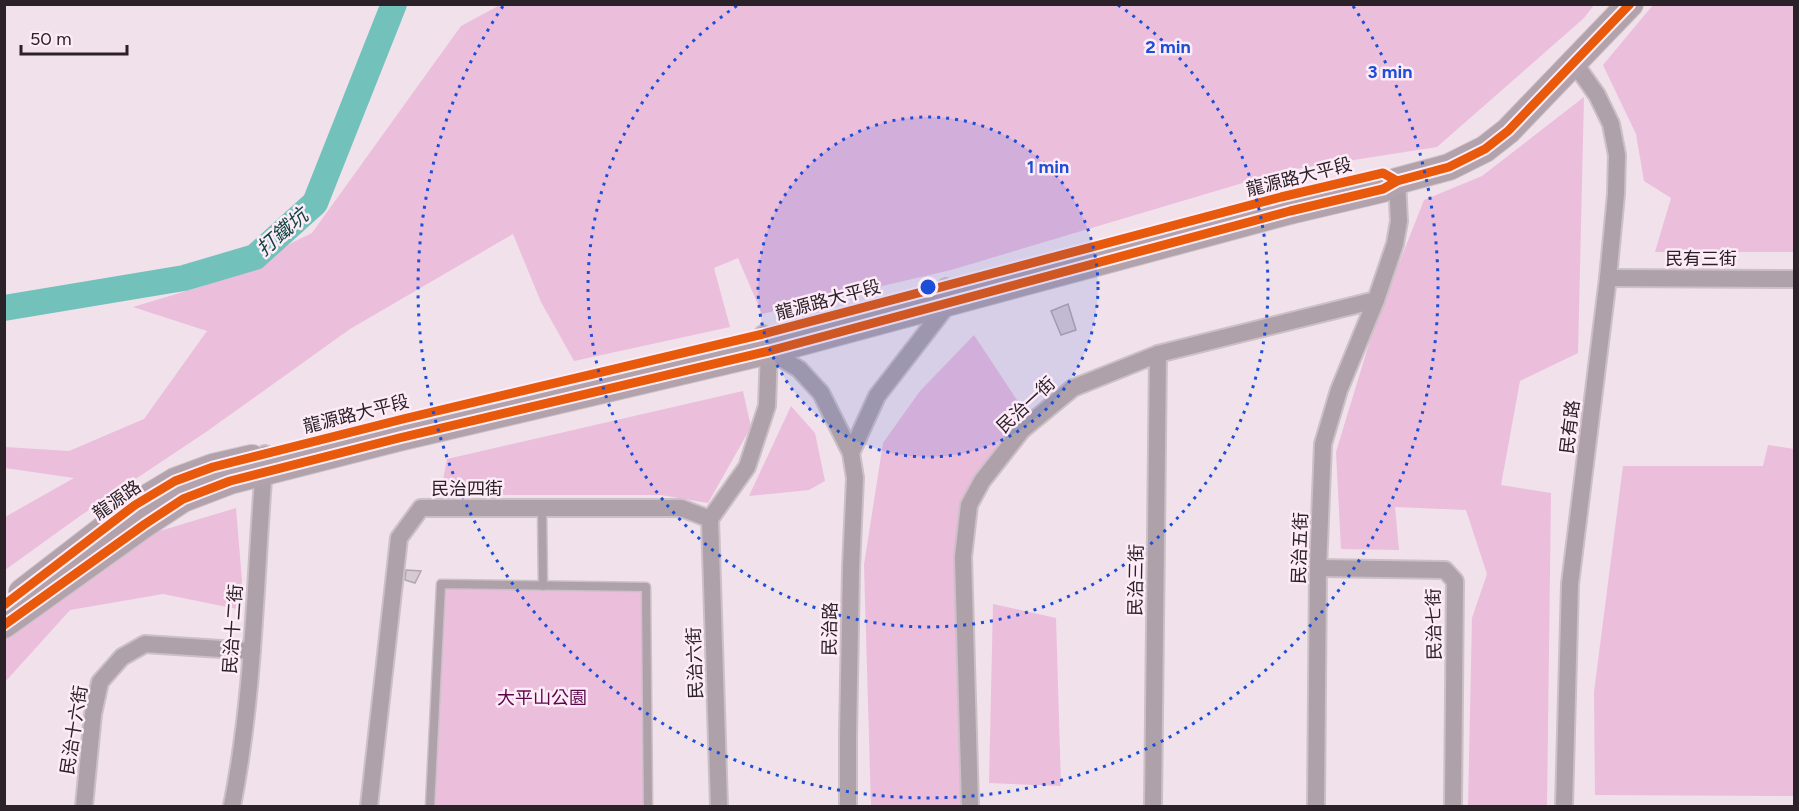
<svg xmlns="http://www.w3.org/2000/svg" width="1799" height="811" font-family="Figtree,'Noto Sans TC',sans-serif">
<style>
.green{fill:#ebbedc}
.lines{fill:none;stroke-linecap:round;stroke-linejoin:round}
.river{stroke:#72c2bb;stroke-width:26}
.building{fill:#d7cad2;stroke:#b2a6ae;stroke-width:1.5}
.lane-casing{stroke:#ccc0c7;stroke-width:11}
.street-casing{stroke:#ccc0c7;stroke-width:20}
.primary-casing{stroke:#ccc0c7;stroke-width:28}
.lane{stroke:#aea1aa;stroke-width:8}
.street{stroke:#aea1aa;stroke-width:16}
.primary{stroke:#b1a2ac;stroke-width:26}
.cycleway-casing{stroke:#fdecf7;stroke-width:13}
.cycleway{stroke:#e8590c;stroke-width:9}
.ring{fill:none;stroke:#1d4ed8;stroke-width:3;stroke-dasharray:3 6}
.labels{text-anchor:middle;stroke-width:5;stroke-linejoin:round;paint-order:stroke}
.street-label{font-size:18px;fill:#2b2128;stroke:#fdecf7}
.park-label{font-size:18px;fill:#5d054b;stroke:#fdecf7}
.water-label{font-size:20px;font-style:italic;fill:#124641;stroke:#fdecf7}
.centre{fill:#1d4ed8;stroke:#fdecf7;stroke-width:3}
.ring-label{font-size:18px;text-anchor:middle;font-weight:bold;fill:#1d4ed8;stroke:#fdecf7;stroke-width:5;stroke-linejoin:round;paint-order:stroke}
</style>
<rect width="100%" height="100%" fill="#f1e1eb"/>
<!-- green -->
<g class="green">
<path d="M500,5V4L1594,5L1584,18L1437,147L1283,171L951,270L762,314L738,258L714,268L730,327L574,361L541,302L513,234L350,329L206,432L80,516L5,570V517L74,478L5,468V447L69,451L144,419L207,331L133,307L203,286L312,233L461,26Z"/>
<path d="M1653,5H1794V252H1655L1671,198L1644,181L1636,134L1603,65Z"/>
<path d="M1584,97L1578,353L1520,381L1501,485L1551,493L1547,806H1468L1472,618L1487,574L1466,510L1395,507L1399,550L1341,549L1336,452L1375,324L1424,200L1482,176Z"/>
<path d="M974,335L1027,415L971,493L964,806H871L864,565L883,443L920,391Z"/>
<path d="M743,391L751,427L708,503L661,495H440L447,459Z"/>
<path d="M791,406L815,433L825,481L809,490L749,496Z"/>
<path d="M1768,445L1794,449V796L1595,795L1594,692L1623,466H1763Z"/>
<path d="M236,508L242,581L237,609L163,594L70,610L5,682V630L120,543Z"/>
<path d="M445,588L643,590V806H435Z"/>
<path d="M993,604L1056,618L1061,786L989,783Z"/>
</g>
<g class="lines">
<!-- river -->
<path class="river" d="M4,308L184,278L255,257L315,203L394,4"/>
</g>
<!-- building -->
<g class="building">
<path d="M1068,304L1076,330L1061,335L1051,311Z"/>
<path d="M406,570L421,571L415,583L405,580Z"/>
</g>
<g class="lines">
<defs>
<g id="lane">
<path d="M542,508L543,586"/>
<path d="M430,806L441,584L646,587L648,806"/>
</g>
<g id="street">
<path d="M1608,278L1794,279"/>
<path d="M763,334L769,351L799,369L821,393L851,453L855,478L851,568L848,737V806"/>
<path d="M851,453L877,396L949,303L946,287"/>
<path d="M710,519L719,806"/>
<path d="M710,519L747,467L767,406L769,351"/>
<path d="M1318,568L1445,570L1455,581L1453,806"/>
<path d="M84,806L93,714L100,682L122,657L145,644L252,651"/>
<path d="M232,806C255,691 255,572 265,454"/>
<path d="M369,806L399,538L421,508H681L710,519"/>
<path d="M970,806L963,557L969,505L982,481L1022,430L1073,388L1158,354L1376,300L1395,244L1399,221L1397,181"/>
<path d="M1153,806L1158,354"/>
<path d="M1316,806L1318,568L1323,444L1339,390L1376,300"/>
<path d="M1564,806L1570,584L1608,278L1616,194L1617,155L1611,124L1597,95L1575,64"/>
</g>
<g id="primary">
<path d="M22,592L135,505L175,481L213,467L252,458"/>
<path d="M4,625L145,524L183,499L230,481L399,438L769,351L1290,211L1383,189L1397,181L1449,167L1485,149L1508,131L1630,4"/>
</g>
</defs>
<!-- lane casing -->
<use href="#lane" class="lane-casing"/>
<!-- street casing -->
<use href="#street" class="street-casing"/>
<!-- primary casing -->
<use href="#primary" class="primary-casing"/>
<!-- lane -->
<use href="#lane" class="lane"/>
<!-- street -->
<use href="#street" class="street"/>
<!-- primary -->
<use href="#primary" class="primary"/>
<defs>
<g id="cycleway">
<path d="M4,605L135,505L175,481L213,467L403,419L763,334L1281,197L1383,173L1397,181"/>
<path d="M4,625L145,524L183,499L230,481L399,438L769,351L1290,211L1383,189L1397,181L1449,167L1485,149L1508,131L1630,4"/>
</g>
</defs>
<!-- cycleway casing -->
<use href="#cycleway" class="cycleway-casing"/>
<!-- cycleway -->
<use href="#cycleway" class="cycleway"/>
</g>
<!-- distance rings -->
<circle cx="928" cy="287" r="170" fill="#1d4ed8" fill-opacity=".12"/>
<g class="ring">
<circle cx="928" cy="287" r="170"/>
<path d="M1118 5A340 340 0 1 1 738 5"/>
<path d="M1353 6A510 510 0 1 1 503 6"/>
</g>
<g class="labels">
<!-- street labels -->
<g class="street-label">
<text transform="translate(1299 177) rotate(-14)" y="6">龍源路大平段</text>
<text x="1701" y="265">民有三街</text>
<text transform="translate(828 300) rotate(-15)" y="6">龍源路大平段</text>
<text transform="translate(1026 405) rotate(-43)" y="6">民治一街</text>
<text transform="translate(356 414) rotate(-14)" y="6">龍源路大平段</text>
<text transform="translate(1570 427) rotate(-83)" y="6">民有路</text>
<text x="467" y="495">民治四街</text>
<text transform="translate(117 500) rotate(-35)" y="6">龍源路</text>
<text transform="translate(1300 548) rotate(-88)" y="6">民治五街</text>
<text transform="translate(1136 580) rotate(-89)" y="6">民治三街</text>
<text transform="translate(1434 624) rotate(-91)" y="6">民治七街</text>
<text transform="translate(233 629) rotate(-86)" y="6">民治十二街</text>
<text transform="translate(830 629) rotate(-89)" y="6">民治路</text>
<text transform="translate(695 663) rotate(-92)" y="6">民治六街</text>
<text transform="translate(74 730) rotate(-81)" y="6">民治十六街</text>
</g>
<!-- park labels -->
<g class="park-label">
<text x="542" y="704">大平山公園</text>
</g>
<!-- water labels -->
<g class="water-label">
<text transform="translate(282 232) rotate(-41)" y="7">打鐵坑</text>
</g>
</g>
<circle cx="928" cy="287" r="9" class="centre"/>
<g class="ring-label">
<text x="1168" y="53">2 min</text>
<text x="1390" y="78">3 min</text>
<text x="1048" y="173">1 min</text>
</g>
<!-- border -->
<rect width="1799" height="811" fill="none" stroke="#2b2128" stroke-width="12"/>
<!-- scale -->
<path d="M21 45v9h106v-9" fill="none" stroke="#2b2128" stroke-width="3"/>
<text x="30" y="45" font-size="18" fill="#2b2128" stroke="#fdecf7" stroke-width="4.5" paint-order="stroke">50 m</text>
</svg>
